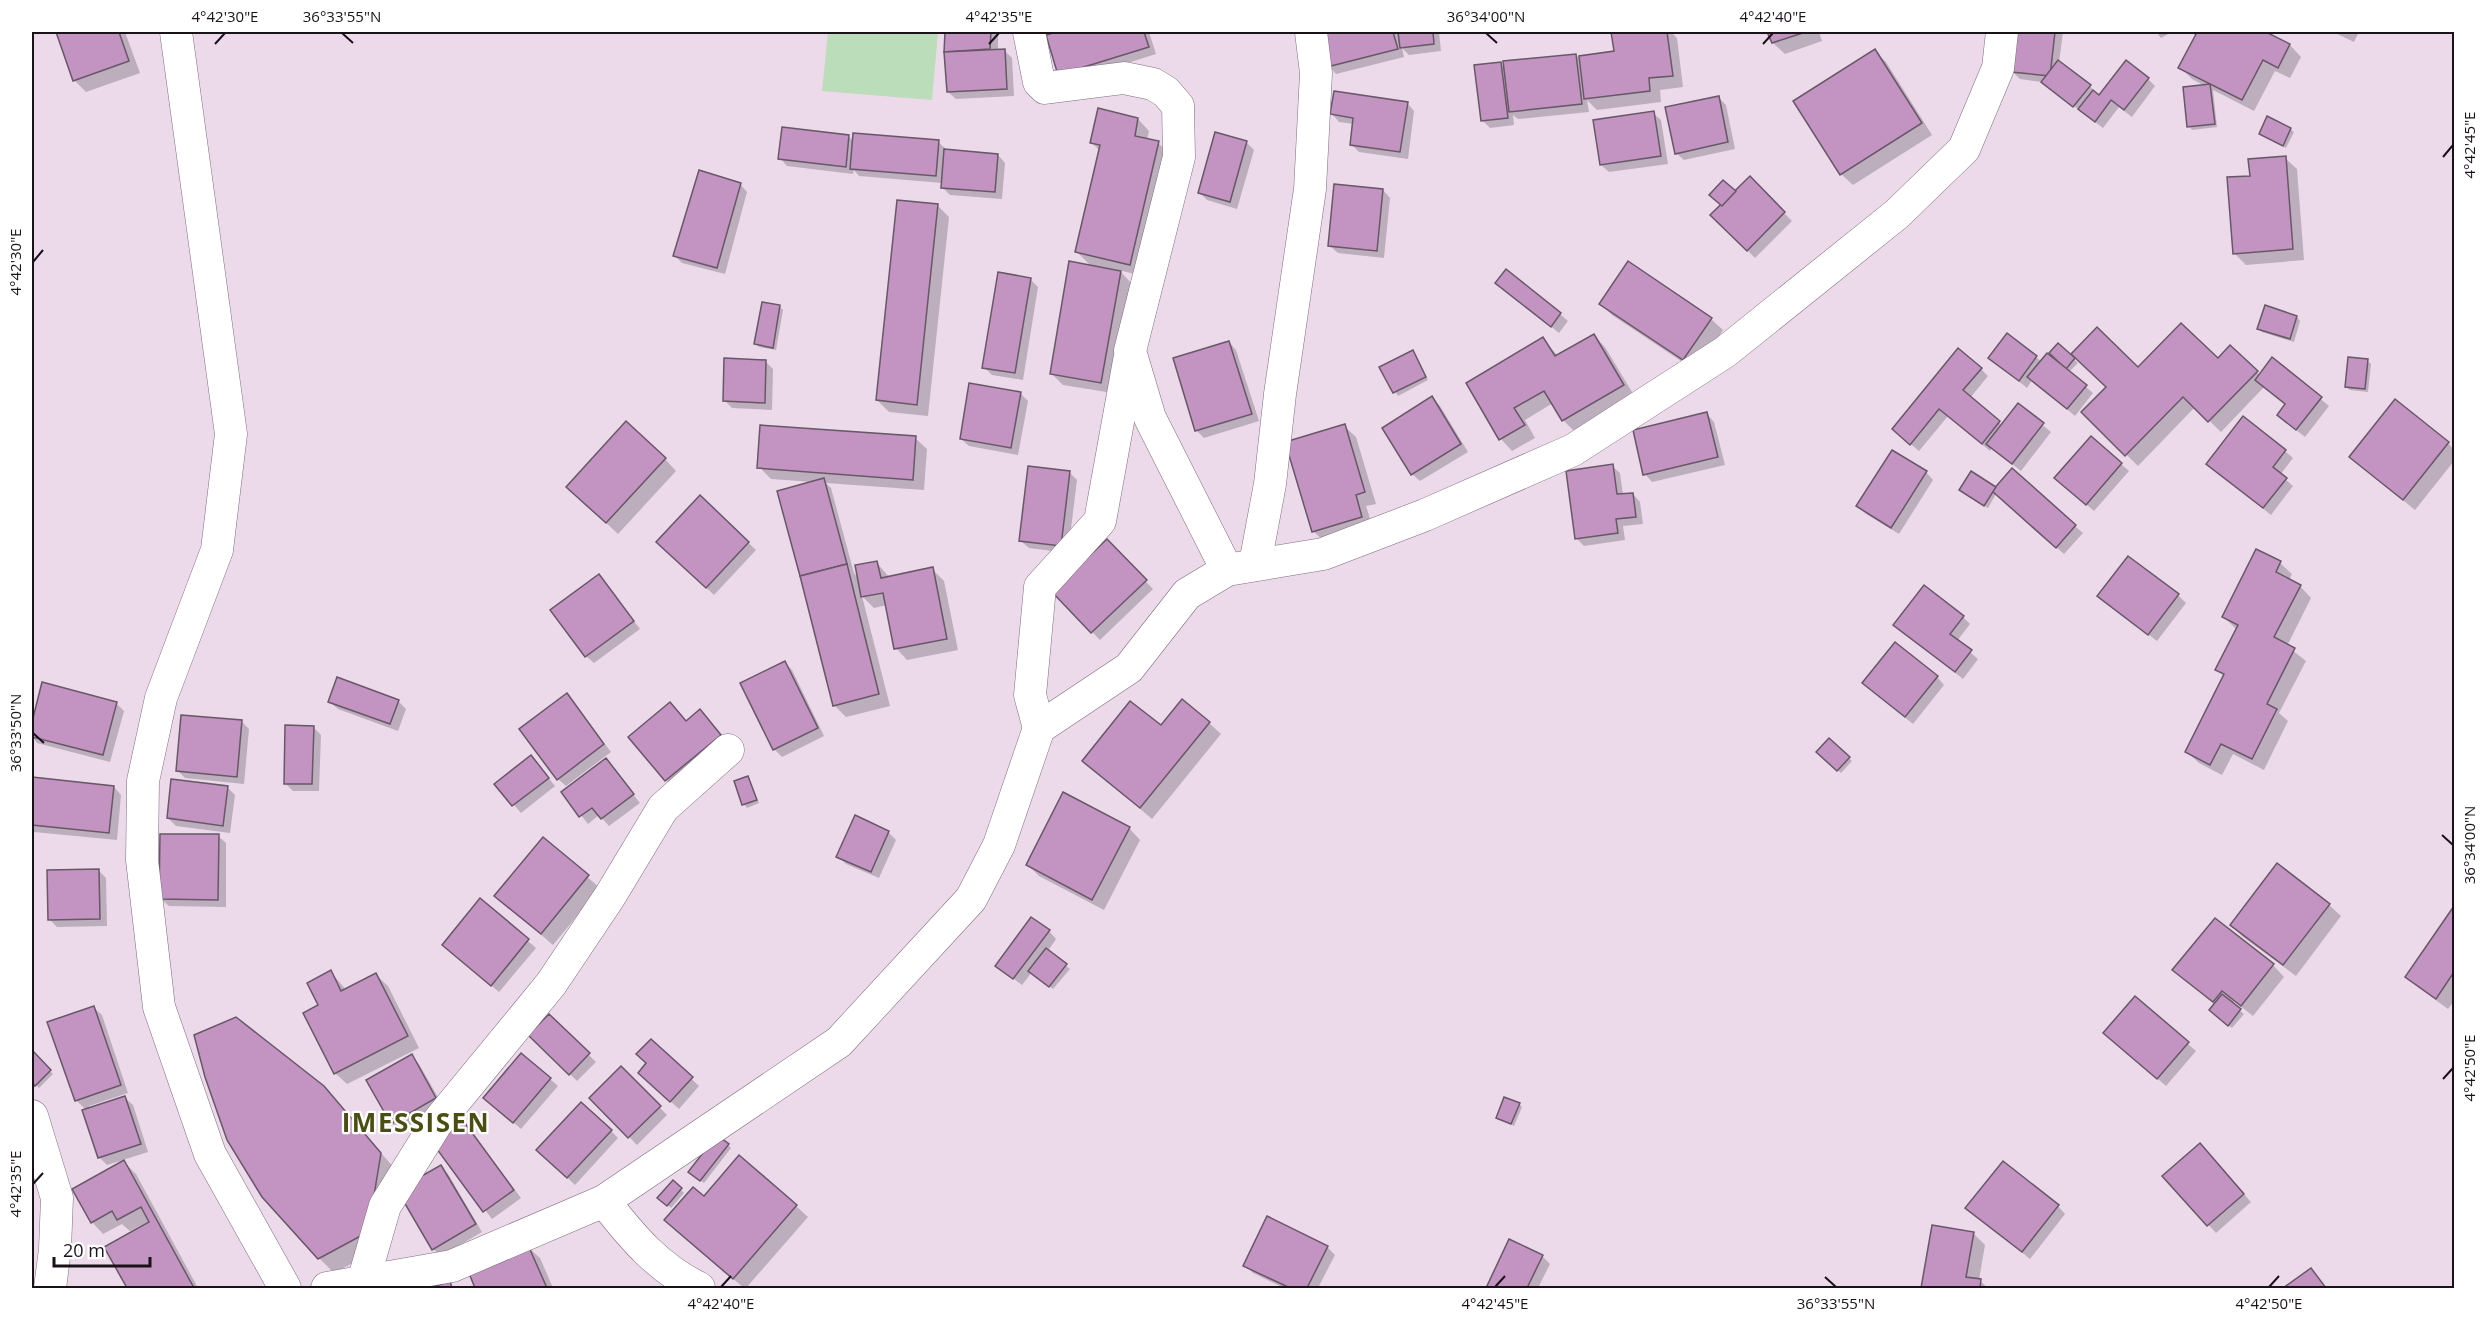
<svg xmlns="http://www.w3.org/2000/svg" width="2486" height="1320" font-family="'Open Sans',sans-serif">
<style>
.green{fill:#bcddb9}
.shadow{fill:#0003}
.building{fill:#c393c1;stroke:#675767;stroke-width:1.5}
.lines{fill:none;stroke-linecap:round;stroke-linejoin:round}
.minor-casing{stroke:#7d6d7d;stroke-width:33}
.minor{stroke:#fff;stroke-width:32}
.ticks{fill:none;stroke:#191319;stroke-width:2}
.labels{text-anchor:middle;stroke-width:4.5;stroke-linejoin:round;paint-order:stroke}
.district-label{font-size:26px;font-weight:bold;letter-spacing:1.5px;fill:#4b4e12;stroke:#fff}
.neatline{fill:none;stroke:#191319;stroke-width:2}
.ticks-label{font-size:15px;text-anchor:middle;fill:#191319}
</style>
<rect width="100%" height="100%" fill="#ecdaeb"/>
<!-- green -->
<path class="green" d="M828,32H938L932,100L822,91Z"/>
<!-- shadow -->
<g class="shadow">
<path d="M57,32H125L140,73L86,92L74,80Z"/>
<path d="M947,32H998V50H1004L1012,58L1014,96L956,99L948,92Z"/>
<path d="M1062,32H1149L1156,54L1067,82L1047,36Z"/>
<path d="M1321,32H1439L1441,51L1409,55L1402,48L1404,57L1336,74L1329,66Z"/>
<path d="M1671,32L1677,38L1683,87L1660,90L1661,102L1597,110L1587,100L1589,112L1518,119L1513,115L1514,125L1490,128L1482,120L1500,63L1505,68L1576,55L1581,60L1615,52L1613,33Z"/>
<path d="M1769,32H1819L1822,41L1785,54L1773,43Z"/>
<path d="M2017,32H2063L2059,63L2090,86L2099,97L2148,79L2155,86L2132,117L2119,107L2103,128L2042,82L2020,79L2013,72Z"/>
<path d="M2156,32H2172L2161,38Z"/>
<path d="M2192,32H2267L2290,45L2301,57L2290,78L2275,71L2254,111L2213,90L2217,127L2192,130L2189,126L2205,86L2192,79L2180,67L2196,36Z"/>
<path d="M2333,32H2359L2354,42Z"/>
<path d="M1874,51L1886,62L1932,135L1853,185L1841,174Z"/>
<path d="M1718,97L1726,105L1735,149L1684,160L1676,153Z"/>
<path d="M1407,103L1414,111L1408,159L1359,152L1351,144L1354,124L1339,122L1332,114Z"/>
<path d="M1653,113L1661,120L1668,164L1609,172L1601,165Z"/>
<path d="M1138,119L1149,131L1147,140L1158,143L1170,154L1142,276L1119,270L1132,284L1113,393L1063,385L1051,373L1092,267L1077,252L1100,151L1091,142Z"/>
<path d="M2290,129L2294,132L2286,148L2261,133Z"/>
<path d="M849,137L854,142H938L946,149L998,155L1005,163L1002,199L950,195L942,187V183L859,176L854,170L853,174L787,166L780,158Z"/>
<path d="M1246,142L1254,150L1237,209L1207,200L1199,192Z"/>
<path d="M2285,158L2297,169L2304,260L2246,265L2234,253L2251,177Z"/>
<path d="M1750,179L1792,221L1755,258L1713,215Z"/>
<path d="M740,184L747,192L725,274L682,263L674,255Z"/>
<path d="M1383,190L1390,198L1384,258L1338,253L1330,246Z"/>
<path d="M938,206L949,217L928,416L889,412L877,400Z"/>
<path d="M1030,279L1038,287L1023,380L992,375L984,367Z"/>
<path d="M1497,283L1560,314L1568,321L1559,333Z"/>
<path d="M1601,304L1711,319L1723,330L1696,371L1612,315Z"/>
<path d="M780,307L783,310L776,350L759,347L756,344Z"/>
<path d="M2266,307L2297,317L2300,321L2294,342L2262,332L2259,328Z"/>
<path d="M1594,336L1605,347L1635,397L1575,432L1563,420L1553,403L1525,420L1535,438L1512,451L1501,439L1468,383L1543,339L1558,356Z"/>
<path d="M1229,342L1236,350L1259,421L1204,438L1196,430Z"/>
<path d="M2058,345L2078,363L2069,372L2093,393L2075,416L2032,380L2027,388L1990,358L2036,357L2042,362H2057Z"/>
<path d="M2230,347L2260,375L2273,359L2329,406L2305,437L2286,422V405L2264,387L2221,432L2195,407L2138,466L2083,412L2108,387L2138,369L2218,360Z"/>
<path d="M1413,352L1428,380L1398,396L1381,367Z"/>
<path d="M765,361L773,369L772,410L732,408L724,400Z"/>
<path d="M2367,361L2371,364L2368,392L2350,390L2346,387Z"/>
<path d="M1981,369L1988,376L1970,398L2002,425L2018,405L2051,432L2021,471L1992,448L1990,451L1948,416L1919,451L1901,436Z"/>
<path d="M1020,393L1028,401L1018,455L969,446L961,439Z"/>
<path d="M1432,398L1440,406L1468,452L1420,481L1412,474Z"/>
<path d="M1707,414L1714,422L1725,465L1652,482L1645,474Z"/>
<path d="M1344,426L1356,437L1376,504L1366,506L1373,528L1325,542L1313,531Z"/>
<path d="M915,438L927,449L924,490L826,483L831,488L854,573L859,579L877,563L889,577L932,569L944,581L958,650L907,660L896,648L887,605L874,608L862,596L890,706L846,717L834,705L813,482L771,479L759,467Z"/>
<path d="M2448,443L2454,450V461L2415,510L2351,457Z"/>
<path d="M2285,451L2293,458L2280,475L2293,486L2271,515L2215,471Z"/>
<path d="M665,459L676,471L618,534L580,498Z"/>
<path d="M2121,464L2129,471L2094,511L2064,485Z"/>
<path d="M1612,466L1620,473L1623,495L1633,494L1640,502L1643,524L1623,526L1625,540L1584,546L1576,538Z"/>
<path d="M1069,472L1077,480L1068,553L1029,548L1021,541Z"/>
<path d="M1926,472L1933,480L1899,534L1866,514L1858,506Z"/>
<path d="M1996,488L2075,526L2083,533L2064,554L1996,494L1988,508L1964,493Z"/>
<path d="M700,497L756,550L714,595L666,550Z"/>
<path d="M1107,541L1153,589L1100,640L1054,593Z"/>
<path d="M2280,563L2292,574L2289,580L2300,586L2311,598L2287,646L2306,661L2279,713L2288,721L2264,770L2233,754L2222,775L2199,763L2187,752L2225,677L2217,670L2237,630L2224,617Z"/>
<path d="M599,576L640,629L594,663L586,656Z"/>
<path d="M2178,595L2186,603L2157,641L2107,603Z"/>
<path d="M1963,617L1970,624L1957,641L1978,659L1963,679L1895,625Z"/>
<path d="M785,663L792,670L824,736L782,757L774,749Z"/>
<path d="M1937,677L1944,685L1913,724L1871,690Z"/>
<path d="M43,684L116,703L124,711L110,762L37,743L32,737V728Z"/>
<path d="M398,701L406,709L398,731L338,709L330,702Z"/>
<path d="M574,703L611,752L566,786L558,779Z"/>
<path d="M708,719L727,743L673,788L666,780L687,723Z"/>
<path d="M242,722L249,729L244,784L185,778L178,771Z"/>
<path d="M1209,723L1221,734L1152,819L1084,761L1161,728Z"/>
<path d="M313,727L321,735L319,791H293L285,783Z"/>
<path d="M1829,740L1852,761L1841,773L1818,752Z"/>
<path d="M606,760L640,803L609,826L599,815L588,824L563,792Z"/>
<path d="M538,765L555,786L521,813L496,784Z"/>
<path d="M32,778L114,787L121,795L117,840L34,832L32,829Z"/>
<path d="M748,778L759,803L747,808L744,804Z"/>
<path d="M227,787L235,795L230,833L176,826L168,818Z"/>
<path d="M1129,828L1140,840L1104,910L1039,876L1028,865Z"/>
<path d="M888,832L896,840L879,878L846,864L838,856Z"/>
<path d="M218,836L226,843V907L169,906L161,899Z"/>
<path d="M543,839L600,888L553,945L496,896Z"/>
<path d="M99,871L106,878L107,926L57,927L49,919Z"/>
<path d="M480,900L536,948L499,992L451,952Z"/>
<path d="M2329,905L2341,916L2296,976L2243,937L2231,925Z"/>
<path d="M2454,908V1001L2448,1009L2419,988L2407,977Z"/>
<path d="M1049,931L1056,939L1048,951L1070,969L1053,989L1032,972L1022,985L997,966Z"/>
<path d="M2273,965L2284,977L2253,1016L2234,1001L2232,1004L2244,1014L2232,1028L2214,1014L2215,1005L2174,970Z"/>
<path d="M331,972L346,990L376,975L388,986L419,1048L347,1084L335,1073L320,1006Z"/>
<path d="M2135,998L2196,1051L2166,1086L2113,1040Z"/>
<path d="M94,1008L102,1015L128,1093L89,1106L90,1109L125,1098L133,1105L148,1152L107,1165L99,1157L86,1110L76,1100Z"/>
<path d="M549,1016L596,1062L577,1081L530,1035Z"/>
<path d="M651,1041L699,1086L679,1109L647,1080Z"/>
<path d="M32,1052L53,1074L39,1088L32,1080Z"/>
<path d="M411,1056L419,1064L443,1106L399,1131L392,1123Z"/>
<path d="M621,1068L667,1115L637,1145L591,1098Z"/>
<path d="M550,1079L558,1086L521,1129L493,1105Z"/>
<path d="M323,1087L396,1170L383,1247L334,1273L319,1258Z"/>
<path d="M1519,1104L1522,1107L1514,1126L1498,1118Z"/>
<path d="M462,1121L521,1198L492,1219L433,1142Z"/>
<path d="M611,1131L618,1138L575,1185L546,1157Z"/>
<path d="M728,1145L731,1148L704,1183L693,1175Z"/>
<path d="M2207,1153L2251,1202L2216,1233L2164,1176Z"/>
<path d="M124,1162L136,1174L198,1288H129L106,1247L156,1220L155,1218L130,1231L122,1224L103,1234L92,1222Z"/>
<path d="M441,1167L448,1174L482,1232L441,1256L433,1249Z"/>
<path d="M673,1182L684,1193L671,1208L659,1198Z"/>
<path d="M704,1198L796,1206L808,1217L746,1288H744L678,1232Z"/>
<path d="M2058,1206L2065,1214L2030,1259L1967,1208Z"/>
<path d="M1933,1227L1973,1233L1985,1245L1979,1280L1988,1288H1923Z"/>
<path d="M1510,1241L1542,1256L1550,1264L1538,1288H1488Z"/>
<path d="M528,1247L540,1258L553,1288H477L470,1272Z"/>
<path d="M1327,1247L1335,1255L1318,1288H1284L1253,1273L1245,1265Z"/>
<path d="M2311,1270L2327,1288H2286Z"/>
</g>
<!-- building -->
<g class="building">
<path d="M56,32H119L129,61L73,81Z"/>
<path d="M945,32H991L990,49L944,52Z"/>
<path d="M1057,32H1144L1149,47L1058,75L1046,35Z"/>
<path d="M1319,32H1393L1398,49L1327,67Z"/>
<path d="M1398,32H1433L1434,44L1400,48Z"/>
<path d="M1611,32H1667L1673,76L1649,78L1650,91L1584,99L1579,56L1614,51Z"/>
<path d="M1767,32H1806L1772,43Z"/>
<path d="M2015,32H2055L2050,76L2011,72Z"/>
<path d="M2192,32H2266L2290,44L2278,68L2263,60L2242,100L2178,68L2196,34Z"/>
<path d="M1005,49L1007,89L947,92L944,52Z"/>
<path d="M1875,49L1922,123L1840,175L1793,101Z"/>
<path d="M1576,54L1582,104L1509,112L1503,61Z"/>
<path d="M2058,60L2091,85L2073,107L2041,82Z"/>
<path d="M2126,60L2149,78L2124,110L2111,100L2095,122L2078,109L2093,90L2099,95Z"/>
<path d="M1501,62L1508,118L1481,121L1474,65Z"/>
<path d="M2210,84L2215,124L2187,127L2183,87Z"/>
<path d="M1334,91L1408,102L1400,152L1350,145L1353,118L1330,114Z"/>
<path d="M1719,96L1728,142L1675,154L1665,107Z"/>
<path d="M1098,108L1138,118L1135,136L1159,141L1130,265L1075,252L1100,145L1090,143Z"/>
<path d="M1654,111L1661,156L1600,165L1593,120Z"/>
<path d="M2267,116L2291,128L2283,146L2259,134Z"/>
<path d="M782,127L849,135L846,167L778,159Z"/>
<path d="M1215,132L1247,141L1230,202L1198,193Z"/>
<path d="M853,133L939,140L936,176L850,169Z"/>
<path d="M944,149L998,154L995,192L941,188Z"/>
<path d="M2286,156L2293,249L2233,254L2227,177L2250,176L2248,159Z"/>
<path d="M699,170L741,183L717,268L673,256Z"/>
<path d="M1750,176L1785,212L1747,251L1710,215Z"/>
<path d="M1723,180L1736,191L1722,206L1709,195Z"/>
<path d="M1334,184L1383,189L1377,251L1328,246Z"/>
<path d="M897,200L938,204L917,405L876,400Z"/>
<path d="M1069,261L1121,271L1101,383L1050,374Z"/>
<path d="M1628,261L1712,318L1683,360L1599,304Z"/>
<path d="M1506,269L1561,313L1551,327L1495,283Z"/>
<path d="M998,272L1031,278L1015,373L982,368Z"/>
<path d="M762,302L780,305L773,348L754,344Z"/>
<path d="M2265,305L2297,316L2290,339L2257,329Z"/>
<path d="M2181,323L2218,358L2230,345L2258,371L2208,422L2183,397L2125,456L2081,412L2106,387L2071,354L2097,327L2138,367Z"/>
<path d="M2007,333L2037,356L2019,381L1988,358Z"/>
<path d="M1594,334L1624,385L1562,421L1544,391L1514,408L1525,425L1499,440L1466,383L1543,337L1555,356Z"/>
<path d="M1229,341L1252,414L1195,431L1173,358Z"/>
<path d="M2058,343L2075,358L2066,369L2049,353Z"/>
<path d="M1958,348L1982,368L1963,390L2000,421L1982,444L1939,409L1910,445L1892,429Z"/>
<path d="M1413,350L1426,377L1393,393L1379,367Z"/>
<path d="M2047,353L2087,385L2067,409L2027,377Z"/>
<path d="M2272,357L2322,397L2296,430L2277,415L2285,404L2255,380Z"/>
<path d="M2348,357L2368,359L2365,389L2345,387Z"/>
<path d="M724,358L766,360L765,403L723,401Z"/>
<path d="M969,383L1021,392L1011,448L960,439Z"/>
<path d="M1432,396L1461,444L1411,475L1382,428Z"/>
<path d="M2395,399L2449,442L2403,500L2349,457Z"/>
<path d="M2018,403L2044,423L2012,464L1986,444Z"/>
<path d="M1707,412L1718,457L1643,475L1633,430Z"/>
<path d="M2243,416L2286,450L2273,467L2287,478L2263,508L2206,464Z"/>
<path d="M626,421L666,458L606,523L566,487Z"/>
<path d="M1345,424L1365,492L1356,495L1362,517L1312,532L1285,442Z"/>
<path d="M760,425L916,436L913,480L757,468Z"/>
<path d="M2091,436L2122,463L2086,505L2054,478Z"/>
<path d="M1892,450L1927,471L1891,528L1856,506Z"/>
<path d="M1613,464L1617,494L1633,493L1636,517L1616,519L1618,533L1575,539L1566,471Z"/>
<path d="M1028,466L1070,471L1061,546L1019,541Z"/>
<path d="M2012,468L2076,525L2056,548L1992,491Z"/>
<path d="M1971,471L1996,487L1984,506L1959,490Z"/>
<path d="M824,478L847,564L800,576L777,491Z"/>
<path d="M700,495L749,542L706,588L656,542Z"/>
<path d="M1107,539L1147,580L1091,633L1052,592Z"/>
<path d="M2256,549L2281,561L2276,572L2301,585L2274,637L2295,648L2267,704L2277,709L2252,759L2221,744L2210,765L2185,752L2224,674L2215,670L2238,625L2222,617Z"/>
<path d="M2128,556L2179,594L2148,635L2097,596Z"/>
<path d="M877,561L881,578L933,567L947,639L894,649L883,593L861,597L855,565Z"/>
<path d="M847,564L879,694L833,706L800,576Z"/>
<path d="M599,574L634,621L585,657L550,610Z"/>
<path d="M1924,585L1964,616L1950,634L1972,650L1955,672L1893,625Z"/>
<path d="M1895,642L1938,676L1905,717L1862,683Z"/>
<path d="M785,661L818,728L773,750L740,683Z"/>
<path d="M337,677L399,700L390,724L328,702Z"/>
<path d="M42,682L117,702L103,755L32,737V722Z"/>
<path d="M567,693L604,744L557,780L519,729Z"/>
<path d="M1182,699L1210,722L1140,808L1082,761L1130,701L1161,725Z"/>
<path d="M670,702L686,721L700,709L721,735L665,781L628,737Z"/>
<path d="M181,715L242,720L237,777L176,771Z"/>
<path d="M285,725L314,726L312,784H284Z"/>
<path d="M1829,738L1850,757L1837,771L1816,752Z"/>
<path d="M531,755L549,778L512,806L494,784Z"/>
<path d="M606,758L634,794L601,819L592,808L579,817L561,792Z"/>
<path d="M748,776L757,800L742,805L734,781Z"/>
<path d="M32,777L114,786L109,833L32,825Z"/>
<path d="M171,779L228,786L223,826L167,818Z"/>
<path d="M1063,792L1130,827L1092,900L1026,865Z"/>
<path d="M855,815L889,831L871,872L836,857Z"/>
<path d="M160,834H219L218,900L159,899Z"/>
<path d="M543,837L589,875L541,934L494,896Z"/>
<path d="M2277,863L2330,904L2283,965L2230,925Z"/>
<path d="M99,869L100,919L48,920L47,870Z"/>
<path d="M480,898L529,939L491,986L442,945Z"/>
<path d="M2454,906V972L2436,999L2405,977Z"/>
<path d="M1031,917L1050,930L1013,979L995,966Z"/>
<path d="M2215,918L2274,964L2241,1006L2222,991L2213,1002L2172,970Z"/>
<path d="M1046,948L1067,964L1049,987L1028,971Z"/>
<path d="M331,970L341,991L376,973L408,1036L334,1074L303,1013L318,1005L307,983Z"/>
<path d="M2222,994L2241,1009L2228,1026L2209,1010Z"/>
<path d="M2135,996L2189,1042L2157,1079L2103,1033Z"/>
<path d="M94,1006L121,1085L75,1101L47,1022Z"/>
<path d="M549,1014L590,1053L569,1075L528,1035Z"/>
<path d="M236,1017L324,1086L381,1153L368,1232L318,1259L262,1197L227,1140L205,1077L194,1035Z"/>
<path d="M651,1039L693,1077L670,1102L638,1073L646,1063L636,1054Z"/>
<path d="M32,1050L51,1070L35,1086L32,1082Z"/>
<path d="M521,1053L551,1078L513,1123L483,1098Z"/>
<path d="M412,1054L436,1098L391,1124L366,1080Z"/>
<path d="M621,1066L661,1106L628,1138L589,1098Z"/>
<path d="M125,1096L141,1144L98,1158L82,1110Z"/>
<path d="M1504,1097L1520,1103L1511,1124L1496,1118Z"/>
<path d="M581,1102L612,1130L567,1178L536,1150Z"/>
<path d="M462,1119L514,1190L483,1212L431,1141Z"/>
<path d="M717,1135L729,1144L700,1181L688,1172Z"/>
<path d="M2200,1143L2244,1194L2207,1226L2162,1176Z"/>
<path d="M739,1155L797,1205L733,1279L664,1220L693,1187L704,1196Z"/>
<path d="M124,1160L194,1288H127L104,1247L149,1222L141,1207L117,1220L112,1211L91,1223L72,1189Z"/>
<path d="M2003,1161L2059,1205L2022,1252L1965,1208Z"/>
<path d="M441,1165L476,1224L432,1250L397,1190Z"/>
<path d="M673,1180L682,1188L667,1206L657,1198Z"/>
<path d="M1267,1216L1328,1246L1307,1288H1290L1243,1266Z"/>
<path d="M1932,1225L1974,1232L1966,1277L1981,1279L1980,1288H1921Z"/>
<path d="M1509,1239L1543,1255L1527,1288H1486Z"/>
<path d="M528,1245L547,1288H475L468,1271Z"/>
<path d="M2311,1268L2326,1288H2283Z"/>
<path d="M450,1281L452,1288H430Z"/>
</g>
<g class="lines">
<defs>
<g id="minor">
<path d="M176,32L231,434L217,550L161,698L143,781L142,860L159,1007L210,1154L285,1288"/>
<path d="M1029,32L1039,82L1045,88L1124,78L1153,84L1166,92L1178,106L1179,157L1130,351L1150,418L1227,570"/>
<path d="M1255,564L1270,484L1280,394L1310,189L1316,73L1311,32"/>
<path d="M1039,728L1030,695L1040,587L1100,521L1129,361"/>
<path d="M32,1116L57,1198L55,1249L50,1288"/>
<path d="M604,1201C632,1237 658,1268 699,1288"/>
<path d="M363,1282L385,1206L436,1124L551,984L610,896L663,808L728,750"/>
<path d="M327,1288L452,1266L604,1201L839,1042L971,899L999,845L1039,728L1129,668L1187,594L1227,570L1323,554L1425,515L1573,450L1725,352L1897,214L1964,149L1998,68L2002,32"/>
</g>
</defs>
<!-- minor casing -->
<use href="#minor" class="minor-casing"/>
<!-- minor -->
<use href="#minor" class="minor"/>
</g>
<!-- ticks -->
<path class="ticks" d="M342,33L353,43M1486,33L1497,43M215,44L225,33M989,44L999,33M1763,44L1773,33M2443,157L2453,145M33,262L43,250M33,733L44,743M2442,835L2453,845M2443,1079L2453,1068M33,1184L43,1173M1825,1277L1836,1287M721,1287L731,1276M1495,1287L1505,1276M2269,1287L2279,1276"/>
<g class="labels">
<!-- district labels -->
<g class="district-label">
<text x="416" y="1132">IMESSISEN</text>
</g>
</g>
<!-- border -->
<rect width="2486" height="1320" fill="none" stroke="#ffffff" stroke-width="66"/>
<!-- scale -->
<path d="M54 1257v9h96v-9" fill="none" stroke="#191319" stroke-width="3"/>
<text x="63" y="1257" font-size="18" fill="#191319" stroke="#ffffff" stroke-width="4.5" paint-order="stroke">20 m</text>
<rect x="33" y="33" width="2420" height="1254" class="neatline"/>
<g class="ticks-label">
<text x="225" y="22">4°42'30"E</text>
<text x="342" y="22">36°33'55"N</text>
<text x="999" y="22">4°42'35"E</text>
<text x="1486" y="22">36°34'00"N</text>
<text x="1773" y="22">4°42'40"E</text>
<text transform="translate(2470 145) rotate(-90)" y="5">4°42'45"E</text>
<text transform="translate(16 262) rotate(-90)" y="5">4°42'30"E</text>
<text transform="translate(16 733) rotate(-90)" y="5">36°33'50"N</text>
<text transform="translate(2470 845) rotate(-90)" y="5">36°34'00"N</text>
<text transform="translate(2470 1068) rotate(-90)" y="5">4°42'50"E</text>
<text transform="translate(16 1184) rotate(-90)" y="5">4°42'35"E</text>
<text x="721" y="1309">4°42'40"E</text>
<text x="1495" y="1309">4°42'45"E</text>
<text x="1836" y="1309">36°33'55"N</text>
<text x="2269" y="1309">4°42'50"E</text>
</g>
</svg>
